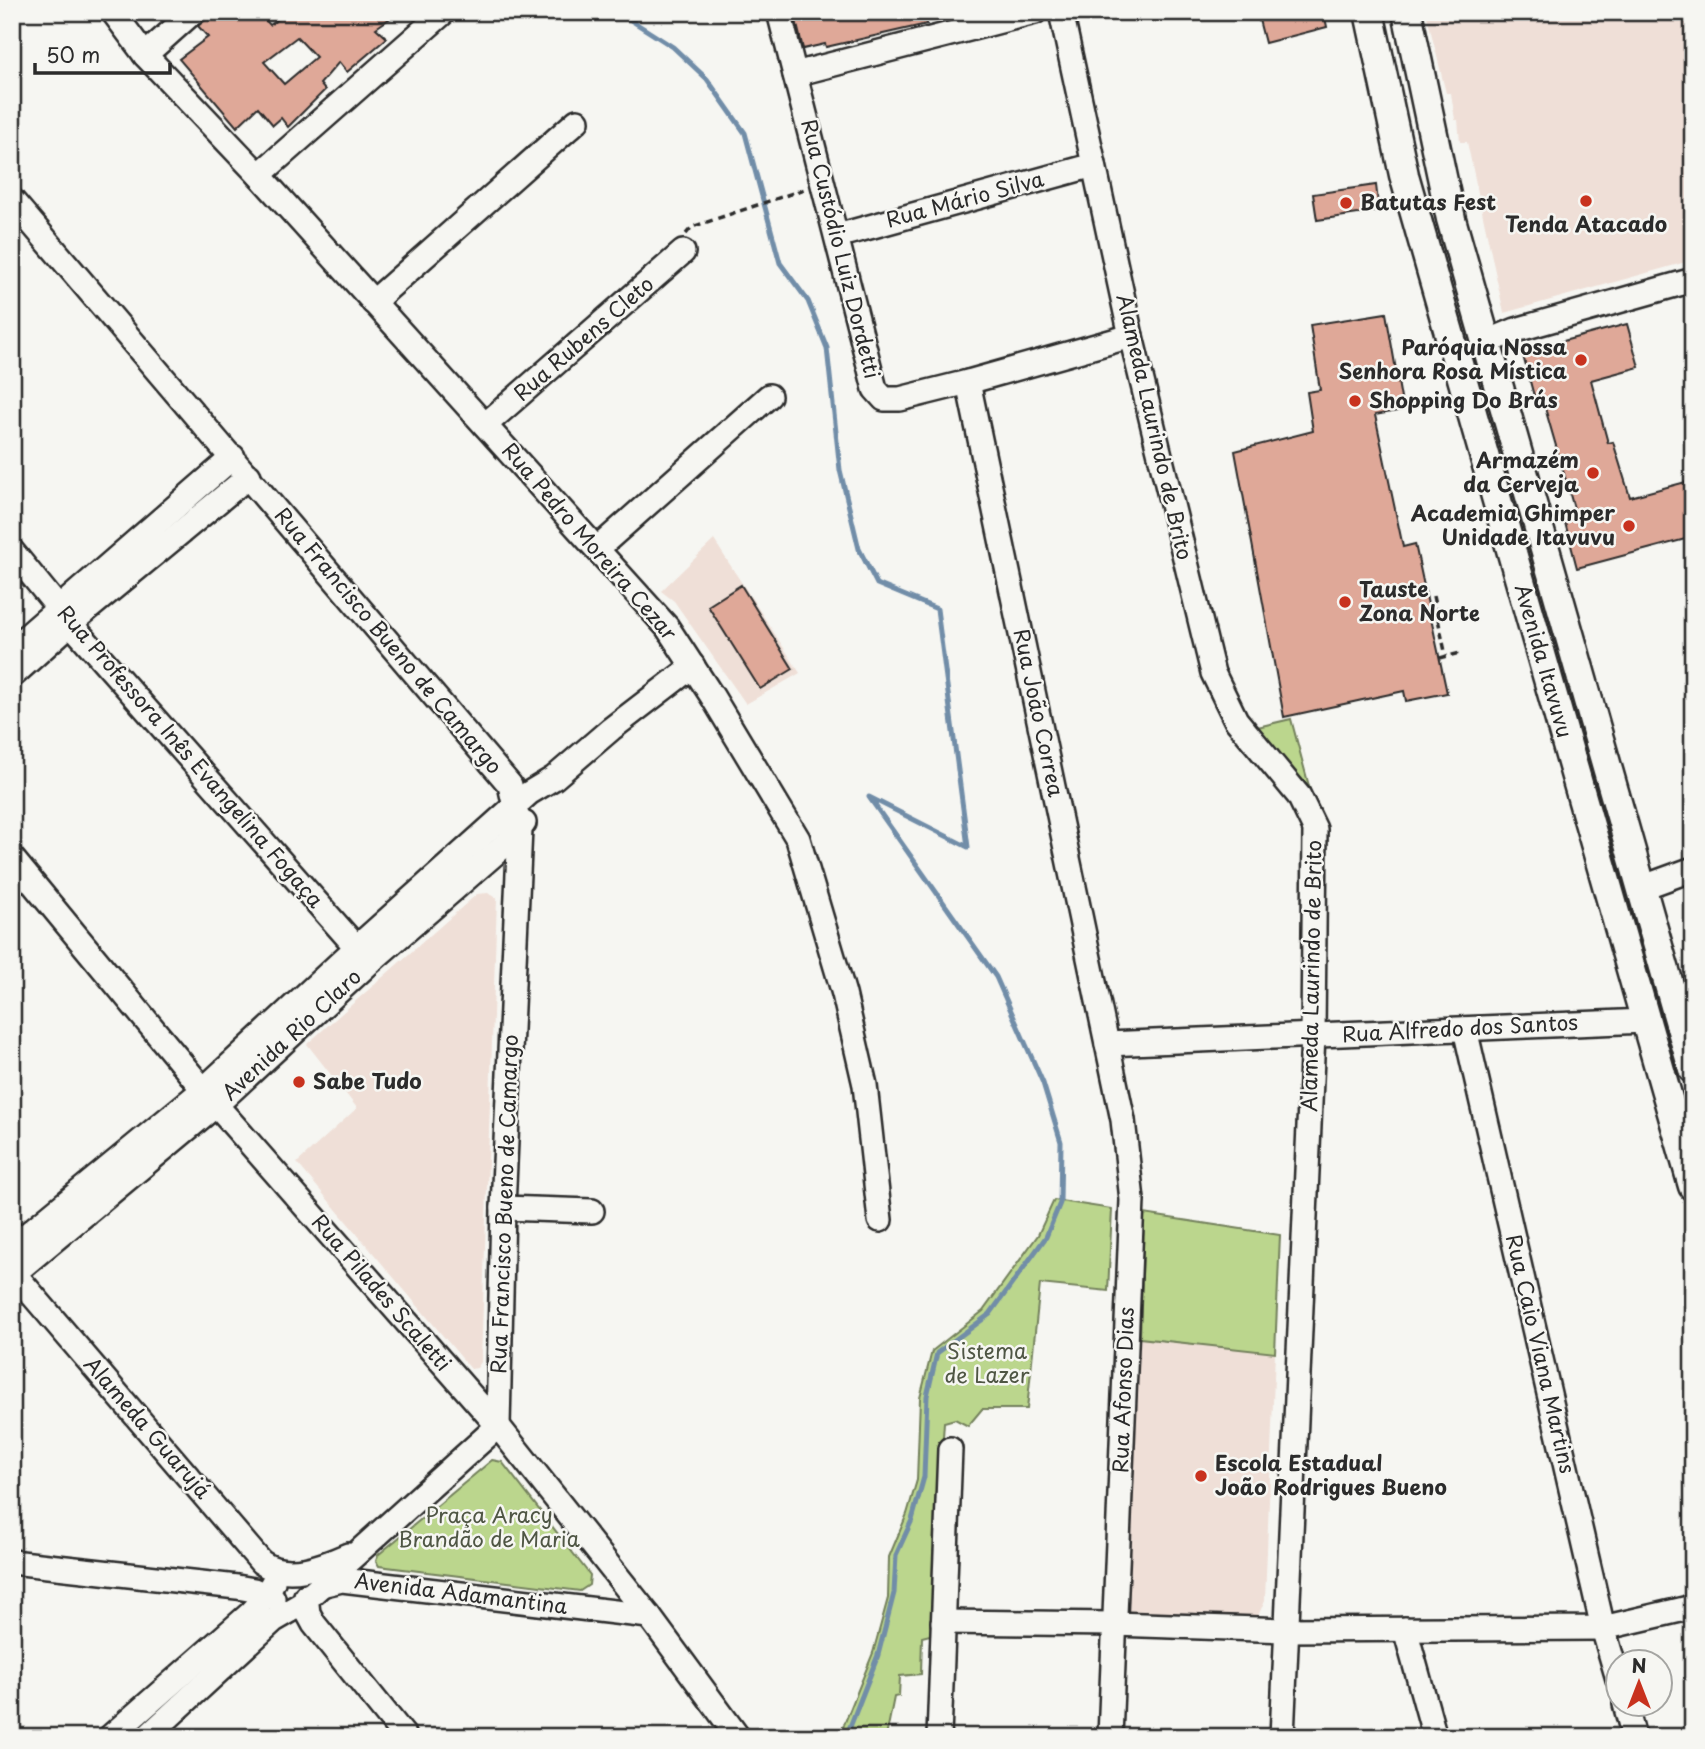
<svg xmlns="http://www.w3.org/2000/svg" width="1705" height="1749" font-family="'Playpen Sans',sans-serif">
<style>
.built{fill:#efdfd7}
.green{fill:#bbd68d;stroke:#73805c;stroke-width:2}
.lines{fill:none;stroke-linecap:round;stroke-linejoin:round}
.stream{stroke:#718da8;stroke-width:5}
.building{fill:#dfa898;stroke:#2b2b2b;stroke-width:2;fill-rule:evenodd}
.minor-casing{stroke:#2b2b2b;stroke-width:28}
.major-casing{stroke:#2b2b2b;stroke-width:33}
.path{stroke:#2b2b2b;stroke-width:3.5;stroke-dasharray:7 5;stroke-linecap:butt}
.minor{stroke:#f6f6f2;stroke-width:23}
.major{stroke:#f6f6f2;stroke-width:28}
.poi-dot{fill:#c8321e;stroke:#f6f6f2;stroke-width:2.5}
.labels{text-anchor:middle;stroke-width:5;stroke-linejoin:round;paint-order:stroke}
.street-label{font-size:21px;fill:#2b2b2b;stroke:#f6f6f2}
.poi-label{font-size:21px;font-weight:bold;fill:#2b2b2b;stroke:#f6f6f2;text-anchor:start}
.park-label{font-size:21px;fill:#4f5644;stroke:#f6f6f2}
</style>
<rect width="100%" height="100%" fill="#f6f6f2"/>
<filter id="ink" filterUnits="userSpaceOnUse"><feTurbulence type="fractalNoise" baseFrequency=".0143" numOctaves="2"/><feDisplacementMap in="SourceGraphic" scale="14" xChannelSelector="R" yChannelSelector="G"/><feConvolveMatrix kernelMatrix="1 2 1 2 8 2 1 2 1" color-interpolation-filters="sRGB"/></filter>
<g filter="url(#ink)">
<!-- built -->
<g class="built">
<path d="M1426,12H1693V260L1504,313L1467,142H1460L1458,120H1455L1451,93H1446Z"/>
<path d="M714,540L800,673L746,704L674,601L661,591Z"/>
<path d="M488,893L497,899L481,1362L477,1368L471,1369L297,1163L357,1108L307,1044L477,894Z"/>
<path d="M1140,1338L1275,1353L1265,1600L1258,1616L1250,1625L1131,1620L1123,1610Z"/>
</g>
<!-- green -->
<g class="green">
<path d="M1291,719L1313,801L1253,728Z"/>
<path d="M1054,1200L1112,1209L1108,1291L1040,1284L1027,1409H982L968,1426L955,1419L944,1422L930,1635L922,1637L921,1674L900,1676L899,1696L894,1697L886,1737H839L873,1653L888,1598L889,1557L907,1514L917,1480L920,1398L932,1351L983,1311L1038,1235Z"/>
<path d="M1144,1214L1280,1235L1275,1353L1140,1338Z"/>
<path d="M492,1460L502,1462L590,1575L589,1585L580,1591L379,1566L376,1561L378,1555Z"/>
</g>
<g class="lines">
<!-- stream -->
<path class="stream" d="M618,12L673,47L707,79L745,133L780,263L808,301L827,348L840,470L859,549L877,584L937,609L968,847L869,797L996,977L1043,1083L1061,1142L1060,1203L1046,1237L990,1314L937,1353L927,1396L924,1477L912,1520L896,1555L894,1593L878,1655L846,1737"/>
</g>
<!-- building -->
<g class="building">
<path d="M215,12H258L270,25L288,12H399L376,28L387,38L347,72L339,62L320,84L325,90L288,127L281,118L273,125L258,107L237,127L179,59L208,37L198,26ZM297,37L316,57L284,84L264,62Z"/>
<path d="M794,12H924L927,24L826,47L825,44L803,49Z"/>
<path d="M1257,12H1324L1327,27L1265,43Z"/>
<path d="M1376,185L1379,211L1317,220L1313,194Z"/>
<path d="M1386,313L1403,410L1375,415L1403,547L1415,544L1447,693L1406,701L1404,691L1284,717L1235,451L1313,431L1307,392L1320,390L1310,325Z"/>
<path d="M1627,324L1639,367L1591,380L1608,443L1613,442L1630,497L1693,480V537L1577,568L1563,515L1575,512L1541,394L1534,396L1522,352Z"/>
<path d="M741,585L793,669L760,689L708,606Z"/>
</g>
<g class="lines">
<defs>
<g id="minor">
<path d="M113,12L145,55L259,175L667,627L712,696L798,839L844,994L865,1085L880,1220"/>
<path d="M779,12L875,389L884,399H900L968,382L1131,336"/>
<path d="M1061,12L1131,336L1213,673L1236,720L1299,796L1315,829L1313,1035L1282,1737"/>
<path d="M145,55L193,12"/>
<path d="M795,74L1035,12"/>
<path d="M259,175L444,12"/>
<path d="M12,200L510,785L520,829L503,1208L498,1426L304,1601"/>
<path d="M837,236L1094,165"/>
<path d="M373,302L577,121"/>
<path d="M1487,342L1516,330L1693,280"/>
<path d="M968,382L1123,1120L1132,1200L1110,1737"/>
<path d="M485,425L683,252"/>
<path d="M597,549L769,396"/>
<path d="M12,551L78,632L365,957"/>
<path d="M12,649L233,457"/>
<path d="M12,676L71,623L249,476"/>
<path d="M12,858L216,1105L498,1426L649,1616L738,1737"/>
<path d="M1641,888L1693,869"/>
<path d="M1465,1029L1603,1628L1618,1679"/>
<path d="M1107,1044L1645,1021"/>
<path d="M503,1208L592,1211"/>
<path d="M12,1247L203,1090L356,948L529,793L554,778L611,729L693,666"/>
<path d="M12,1271L261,1562C286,1581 323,1566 348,1555"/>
<path d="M12,1275L216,1105L369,963L507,843L524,823"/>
<path d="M12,1562L237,1587L254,1590L273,1598"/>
<path d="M321,1585L342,1580L359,1582L649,1616"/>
<path d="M306,1596L308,1613L314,1624L405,1737"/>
<path d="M943,1622L1114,1624L1285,1630L1603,1628L1693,1607"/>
<path d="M1405,1629L1435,1737"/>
<path d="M1625,1704L1634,1737"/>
<path d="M110,1737L250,1614L263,1600L273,1582"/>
<path d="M147,1737L274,1620L300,1605"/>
<path d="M939,1737L950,1449"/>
</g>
<g id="major">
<path d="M1369,12L1404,175L1693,1186"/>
<path d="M1407,12L1451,219L1693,1069"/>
</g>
</defs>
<!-- minor casing -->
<use href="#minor" class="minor-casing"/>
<!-- major casing -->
<use href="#major" class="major-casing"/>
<!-- path -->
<g class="path">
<path d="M686,234L692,227L805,189"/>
<path d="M1433,596L1446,656"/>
<path d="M1440,658L1460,653"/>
</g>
<!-- minor -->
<use href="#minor" class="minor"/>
<!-- major -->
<use href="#major" class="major"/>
</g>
</g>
<!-- markers -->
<g class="poi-dot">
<circle cx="1586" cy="201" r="7"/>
<circle cx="1346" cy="203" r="7"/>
<circle cx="1581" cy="360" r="7"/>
<circle cx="1355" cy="401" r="7"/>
<circle cx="1593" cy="473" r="7"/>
<circle cx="1629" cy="526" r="7"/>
<circle cx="1345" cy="602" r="7"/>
<circle cx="299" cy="1082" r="7"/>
<circle cx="1201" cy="1476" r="7"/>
</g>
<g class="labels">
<!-- street labels -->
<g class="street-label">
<text transform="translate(965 200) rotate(-15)" y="7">Rua Mário Silva</text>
<text transform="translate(840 249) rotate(76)" y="7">Rua Custódio Luiz Dordetti</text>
<text transform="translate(584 339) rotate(-41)" y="7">Rua Rubens Cleto</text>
<text transform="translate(1154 427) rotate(77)" y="7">Alameda Laurindo de Brito</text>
<text transform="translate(589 542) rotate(49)" y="7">Rua Pedro Moreira Cezar</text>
<text transform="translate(388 641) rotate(50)" y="7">Rua Francisco Bueno de Camargo</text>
<text transform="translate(1543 661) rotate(74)" y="7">Avenida Itavuvu</text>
<text transform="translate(1038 713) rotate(78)" y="7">Rua João Correa</text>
<text transform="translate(190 757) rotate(49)" y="7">Rua Professora Inês Evangelina Fogaça</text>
<text transform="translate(1312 976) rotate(-89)" y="7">Alameda Laurindo de Brito</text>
<text transform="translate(1460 1029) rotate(-3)" y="7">Rua Alfredo dos Santos</text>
<text transform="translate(292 1035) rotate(-43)" y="7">Avenida Rio Claro</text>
<text transform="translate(505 1204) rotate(-88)" y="7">Rua Francisco Bueno de Camargo</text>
<text transform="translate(381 1293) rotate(49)" y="7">Rua Pilades Scaletti</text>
<text transform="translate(1540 1354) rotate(77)" y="7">Rua Caio Viana Martins</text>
<text transform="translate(1124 1390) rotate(-88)" y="7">Rua Afonso Dias</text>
<text transform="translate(147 1428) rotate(49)" y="7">Alameda Guarujá</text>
<text transform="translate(461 1594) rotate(7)" y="7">Avenida Adamantina</text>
</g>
<!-- poi labels -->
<g class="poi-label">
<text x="1360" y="210">Batutas Fest</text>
<text x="1586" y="232" text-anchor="middle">Tenda Atacado</text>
<text x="1567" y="355" text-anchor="end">Paróquia Nossa<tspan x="1567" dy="24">Senhora Rosa Mística</tspan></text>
<text x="1369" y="408">Shopping Do Brás</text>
<text x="1579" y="468" text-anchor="end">Armazém<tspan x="1579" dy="24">da Cerveja</tspan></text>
<text x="1615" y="521" text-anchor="end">Academia Ghimper<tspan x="1615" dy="24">Unidade Itavuvu</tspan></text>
<text x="1359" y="597">Tauste<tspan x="1359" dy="24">Zona Norte</tspan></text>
<text x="313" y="1089">Sabe Tudo</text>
<text x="1215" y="1471">Escola Estadual<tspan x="1215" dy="24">João Rodrigues Bueno</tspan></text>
</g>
<!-- park labels -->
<g class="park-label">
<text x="987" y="1359">Sistema<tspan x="987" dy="24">de Lazer</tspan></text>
<text x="489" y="1523">Praça Aracy<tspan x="489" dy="24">Brandão de Maria</tspan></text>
</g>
</g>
<!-- margin -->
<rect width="1705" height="1749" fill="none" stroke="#f6f6f2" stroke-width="42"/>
<rect x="21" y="21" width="1663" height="1707" fill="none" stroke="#2b2b2b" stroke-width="2.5" filter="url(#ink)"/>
<!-- north arrow -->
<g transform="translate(1639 1683)"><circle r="33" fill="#f6f6f2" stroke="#a5a5a2" stroke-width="2"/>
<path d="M0-5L12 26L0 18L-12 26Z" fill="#c8321e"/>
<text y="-10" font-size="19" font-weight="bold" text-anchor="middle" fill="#2b2b2b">N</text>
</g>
<!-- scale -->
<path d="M35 63v10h135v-10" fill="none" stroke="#2b2b2b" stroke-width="3.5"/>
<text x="46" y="63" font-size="21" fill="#2b2b2b" stroke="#f6f6f2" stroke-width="5" paint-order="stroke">50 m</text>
</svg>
